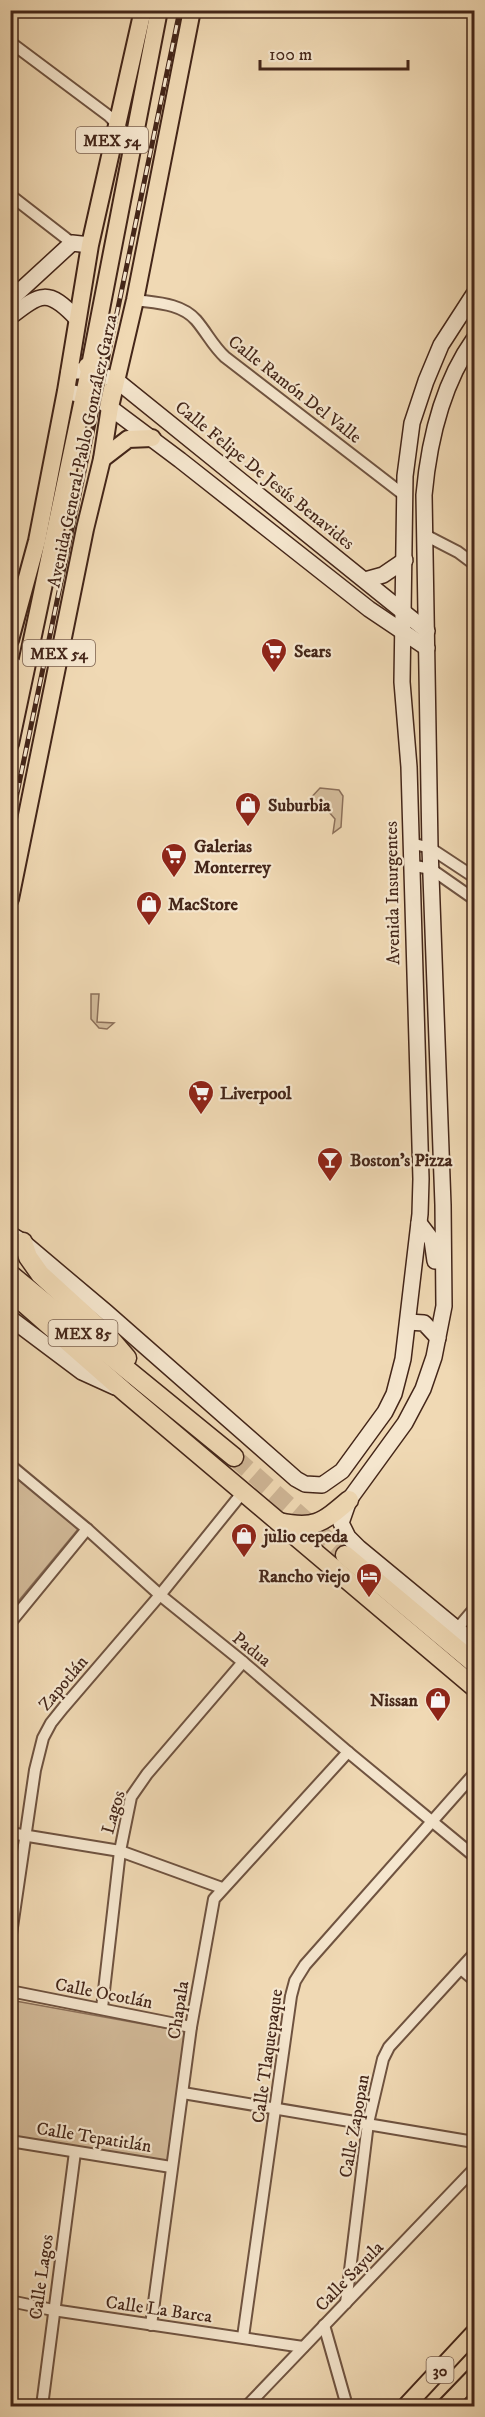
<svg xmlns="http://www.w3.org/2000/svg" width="485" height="2417" font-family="'IM FELL DW Pica',serif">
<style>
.green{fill:#d3bb9a;stroke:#8c705a;stroke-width:1.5}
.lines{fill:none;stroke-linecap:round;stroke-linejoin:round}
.highway-tunnel{stroke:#ceb595;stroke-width:18;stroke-dasharray:18 9;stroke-linecap:butt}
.street-casing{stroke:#6f5340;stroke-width:14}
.secondary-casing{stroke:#442619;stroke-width:18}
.primary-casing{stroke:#442619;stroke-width:20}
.highway-casing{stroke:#442619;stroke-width:21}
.street{stroke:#f5e6ce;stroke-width:10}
.secondary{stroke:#f5e6ce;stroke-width:15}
.primary{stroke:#f0d9b4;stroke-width:16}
.highway{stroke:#f0d9b4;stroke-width:18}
.rail-casing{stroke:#442619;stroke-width:5}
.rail{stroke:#f5e6ce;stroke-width:3;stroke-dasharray:9;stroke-linecap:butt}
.labels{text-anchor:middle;stroke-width:4.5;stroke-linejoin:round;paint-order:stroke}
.shield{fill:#f5e6ce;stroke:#79604f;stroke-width:1.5}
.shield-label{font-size:16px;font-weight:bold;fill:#442619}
.street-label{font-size:18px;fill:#442619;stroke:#f5e6ce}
.poi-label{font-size:18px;font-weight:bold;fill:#442619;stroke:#f5e6ce;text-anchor:start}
</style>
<rect width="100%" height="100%" fill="#f0d9b4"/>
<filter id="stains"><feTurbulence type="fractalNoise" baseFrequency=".00333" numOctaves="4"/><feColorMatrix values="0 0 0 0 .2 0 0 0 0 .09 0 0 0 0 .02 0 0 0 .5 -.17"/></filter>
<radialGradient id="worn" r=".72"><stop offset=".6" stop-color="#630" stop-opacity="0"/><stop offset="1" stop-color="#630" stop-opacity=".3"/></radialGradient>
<!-- green -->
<g class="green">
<path d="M320,788L339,790L343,796L341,827L333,833L335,819L322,804L306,803Z"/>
<path d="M91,994H99L97,1022L114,1023L107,1029L99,1028L91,1019Z"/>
<path d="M18,1475L79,1528L11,1610V1484Z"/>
<path d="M10,2000L187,2032L168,2163L11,2138Z"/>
</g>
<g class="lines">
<!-- highway-tunnel -->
<path class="highway-tunnel" d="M234,1457L345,1555"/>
<defs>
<g id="street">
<path d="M10,42L109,116L132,140"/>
<path d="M10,195L72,243"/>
<path d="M135,300C156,303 181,303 196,320C207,333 213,346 225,357L404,495"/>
<path d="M425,535L458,552L474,564"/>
<path d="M10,660L25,670"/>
<path d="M411,843L430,848L474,877"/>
<path d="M410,865L431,869L474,899"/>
<path d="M10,1465L87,1529L160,1595L243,1662L348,1752L474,1856"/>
<path d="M10,1623L87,1529"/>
<path d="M457,1629L474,1609"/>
<path d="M10,1833L120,1851L222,1888"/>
<path d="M10,1941L35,1770L43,1738L51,1723L63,1708L160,1595L243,1492"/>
<path d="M461,1969L474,1980"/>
<path d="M10,1991L191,2027"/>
<path d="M102,2008L120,1851L131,1797L147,1774L243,1662"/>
<path d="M183,2093L474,2142"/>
<path d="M10,2141L171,2167"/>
<path d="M10,2301L53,2310L303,2347"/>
<path d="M346,2303L368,2123L383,2059L389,2047L474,1954"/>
<path d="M151,2325L191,2027L214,1899L348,1752"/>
<path d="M324,2325L347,2406"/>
<path d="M243,2337L291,1996L295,1981L305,1965L474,1774"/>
<path d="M42,2406L75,2152"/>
<path d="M247,2406L474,2169"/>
</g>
<g id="secondary">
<path d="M10,300L72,243L90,245"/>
<path d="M10,317C41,293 48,288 77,319"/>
<path d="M474,339C442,384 429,440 424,495L430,848L443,1205L444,1306L434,1357L423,1389L405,1423L349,1500L341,1523L348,1537L359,1548L474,1643"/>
<path d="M69,371H89L116,380L427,631"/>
<path d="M66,391L100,400L180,460L369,609L427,648"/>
<path d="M365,580L383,575L405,560"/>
<path d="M419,1223L432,1240L435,1261"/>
<path d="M10,1234L23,1242L106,1312L296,1479L305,1484L322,1485L342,1471L385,1412L394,1394L403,1359L420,1214L421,1179L409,767L402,682L405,476L412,423L426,381L441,345L474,294"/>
<path d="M10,1318L82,1372L115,1387"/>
<path d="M408,1322L424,1323L438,1338"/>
</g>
<g id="primary">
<path d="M87,366L110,407"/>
<path d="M102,459L128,439L152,438"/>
<path d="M10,640L37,541L66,391L90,245L143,10"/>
<path d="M10,744L89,371L159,10"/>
<path d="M10,899L85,529L102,459L110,407L135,300L192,10"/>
<path d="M406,2406L474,2333"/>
<path d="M446,2406L474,2377"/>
</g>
<g id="highway">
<path d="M23,1242L28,1257L40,1274L109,1337L127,1358"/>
<path d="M10,1274L234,1457"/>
<path d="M10,1291L125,1392L474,1687"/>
<path d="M279,1522C314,1530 322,1523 349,1500"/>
<path d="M345,1555L474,1663"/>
</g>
</defs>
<!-- street casing -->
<use href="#street" class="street-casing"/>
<!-- secondary casing -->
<use href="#secondary" class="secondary-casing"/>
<!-- primary casing -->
<use href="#primary" class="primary-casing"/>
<!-- highway casing -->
<use href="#highway" class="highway-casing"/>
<!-- street -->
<use href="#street" class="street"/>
<!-- secondary -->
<use href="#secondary" class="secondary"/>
<!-- primary -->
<use href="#primary" class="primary"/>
<!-- highway -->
<use href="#highway" class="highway"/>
<defs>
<path id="rail" d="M10,827L180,10"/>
</defs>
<!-- rail casing -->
<use href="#rail" class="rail-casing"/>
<!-- rail -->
<use href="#rail" class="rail"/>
</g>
<!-- icons -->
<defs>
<symbol id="supermarket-pin" viewBox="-11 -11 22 30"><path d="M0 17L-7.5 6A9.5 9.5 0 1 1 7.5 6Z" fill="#8f2418" stroke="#f5e6ce"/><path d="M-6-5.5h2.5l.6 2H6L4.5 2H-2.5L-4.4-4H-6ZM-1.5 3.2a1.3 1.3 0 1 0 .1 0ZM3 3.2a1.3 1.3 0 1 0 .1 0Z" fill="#fff"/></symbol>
<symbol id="shop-pin" viewBox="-11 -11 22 30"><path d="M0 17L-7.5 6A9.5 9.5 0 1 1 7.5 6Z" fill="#8f2418" stroke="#f5e6ce"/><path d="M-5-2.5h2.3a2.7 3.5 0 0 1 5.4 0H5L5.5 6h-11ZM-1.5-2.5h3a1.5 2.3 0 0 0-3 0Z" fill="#fff"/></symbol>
<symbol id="bar-pin" viewBox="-11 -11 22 30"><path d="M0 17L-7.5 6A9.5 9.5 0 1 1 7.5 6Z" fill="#8f2418" stroke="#f5e6ce"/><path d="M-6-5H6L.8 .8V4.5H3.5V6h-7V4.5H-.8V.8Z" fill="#fff"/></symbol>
<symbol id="hotel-pin" viewBox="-11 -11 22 30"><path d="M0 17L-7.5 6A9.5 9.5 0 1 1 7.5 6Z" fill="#8f2418" stroke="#f5e6ce"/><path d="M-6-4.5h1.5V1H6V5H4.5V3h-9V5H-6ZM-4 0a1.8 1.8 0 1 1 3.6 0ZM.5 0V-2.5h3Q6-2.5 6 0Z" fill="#fff"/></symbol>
</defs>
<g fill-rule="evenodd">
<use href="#supermarket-pin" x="259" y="636" width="30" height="40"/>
<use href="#shop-pin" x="233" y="790" width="30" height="40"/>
<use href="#supermarket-pin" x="159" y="841" width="30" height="40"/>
<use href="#shop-pin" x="134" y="889" width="30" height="40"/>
<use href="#supermarket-pin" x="186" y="1078" width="30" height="40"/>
<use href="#bar-pin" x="315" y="1145" width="30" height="40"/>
<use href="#shop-pin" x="229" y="1521" width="30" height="40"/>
<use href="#hotel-pin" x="354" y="1561" width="30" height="40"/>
<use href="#shop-pin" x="423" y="1685" width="30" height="40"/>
</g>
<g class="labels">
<!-- shield labels -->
<g class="shield">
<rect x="76" y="127" width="72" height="26" rx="4.5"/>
<rect x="23" y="640" width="72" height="26" rx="4.5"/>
<rect x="48.5" y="1320" width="69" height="26" rx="4.5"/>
<rect x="426.5" y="2357" width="27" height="26" rx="4.5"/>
</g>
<g class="shield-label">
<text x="112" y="146">MEX 54</text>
<text x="59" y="659">MEX 54</text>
<text x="83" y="1339">MEX 85</text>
<text x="440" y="2376">30</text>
</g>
<!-- street labels -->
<g class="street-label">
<text transform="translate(295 389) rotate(38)" y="6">Calle Ramón Del Valle</text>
<text transform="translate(82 451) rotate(-78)" y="6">Avenida General Pablo González Garza</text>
<text transform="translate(265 475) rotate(39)" y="6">Calle Felipe De Jesús Benavides</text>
<text transform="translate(392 893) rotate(-91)" y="6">Avenida Insurgentes</text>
<text transform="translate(252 1649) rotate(39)" y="6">Padua</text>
<text transform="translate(63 1683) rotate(-50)" y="6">Zapotlán</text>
<text transform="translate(113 1812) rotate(-74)" y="6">Lagos</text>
<text transform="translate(104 1993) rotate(11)" y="6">Calle Ocotlán</text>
<text transform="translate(178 2010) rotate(-81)" y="6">Chapala</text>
<text transform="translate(267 2056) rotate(-82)" y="6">Calle Tlaquepaque</text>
<text transform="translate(354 2126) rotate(-80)" y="6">Calle Zapopan</text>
<text transform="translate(94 2137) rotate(9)" y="6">Calle Tepatitlán</text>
<text transform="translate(349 2276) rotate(-46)" y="6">Calle Sayula</text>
<text transform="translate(41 2277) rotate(-82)" y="6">Calle Lagos</text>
<text transform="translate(159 2309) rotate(8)" y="6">Calle La Barca</text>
</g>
<!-- poi labels -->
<g class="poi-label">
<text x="294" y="657">Sears</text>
<text x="268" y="811">Suburbia</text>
<text x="194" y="852">Galerias<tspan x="194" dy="21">Monterrey</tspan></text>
<text x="168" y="910">MacStore</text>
<text x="220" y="1099">Liverpool</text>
<text x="350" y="1166">Boston's Pizza</text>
<text x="264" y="1542">julio cepeda</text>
<text x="350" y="1582" text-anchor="end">Rancho viejo</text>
<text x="418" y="1706" text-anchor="end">Nissan</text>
</g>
</g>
<!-- margin -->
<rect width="485" height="2417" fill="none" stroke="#f0d9b4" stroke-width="36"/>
<rect x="12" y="12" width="461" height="2393" fill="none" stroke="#442619" stroke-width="3"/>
<rect x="18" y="18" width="449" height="2381" fill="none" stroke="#442619" stroke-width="1.5"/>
<!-- scale -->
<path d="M260 60v9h148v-9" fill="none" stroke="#442619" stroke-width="3"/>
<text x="269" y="60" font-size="18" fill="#442619" stroke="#f5e6ce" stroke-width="4.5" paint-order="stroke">100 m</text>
<rect width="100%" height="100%" filter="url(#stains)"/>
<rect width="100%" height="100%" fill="url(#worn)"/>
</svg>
